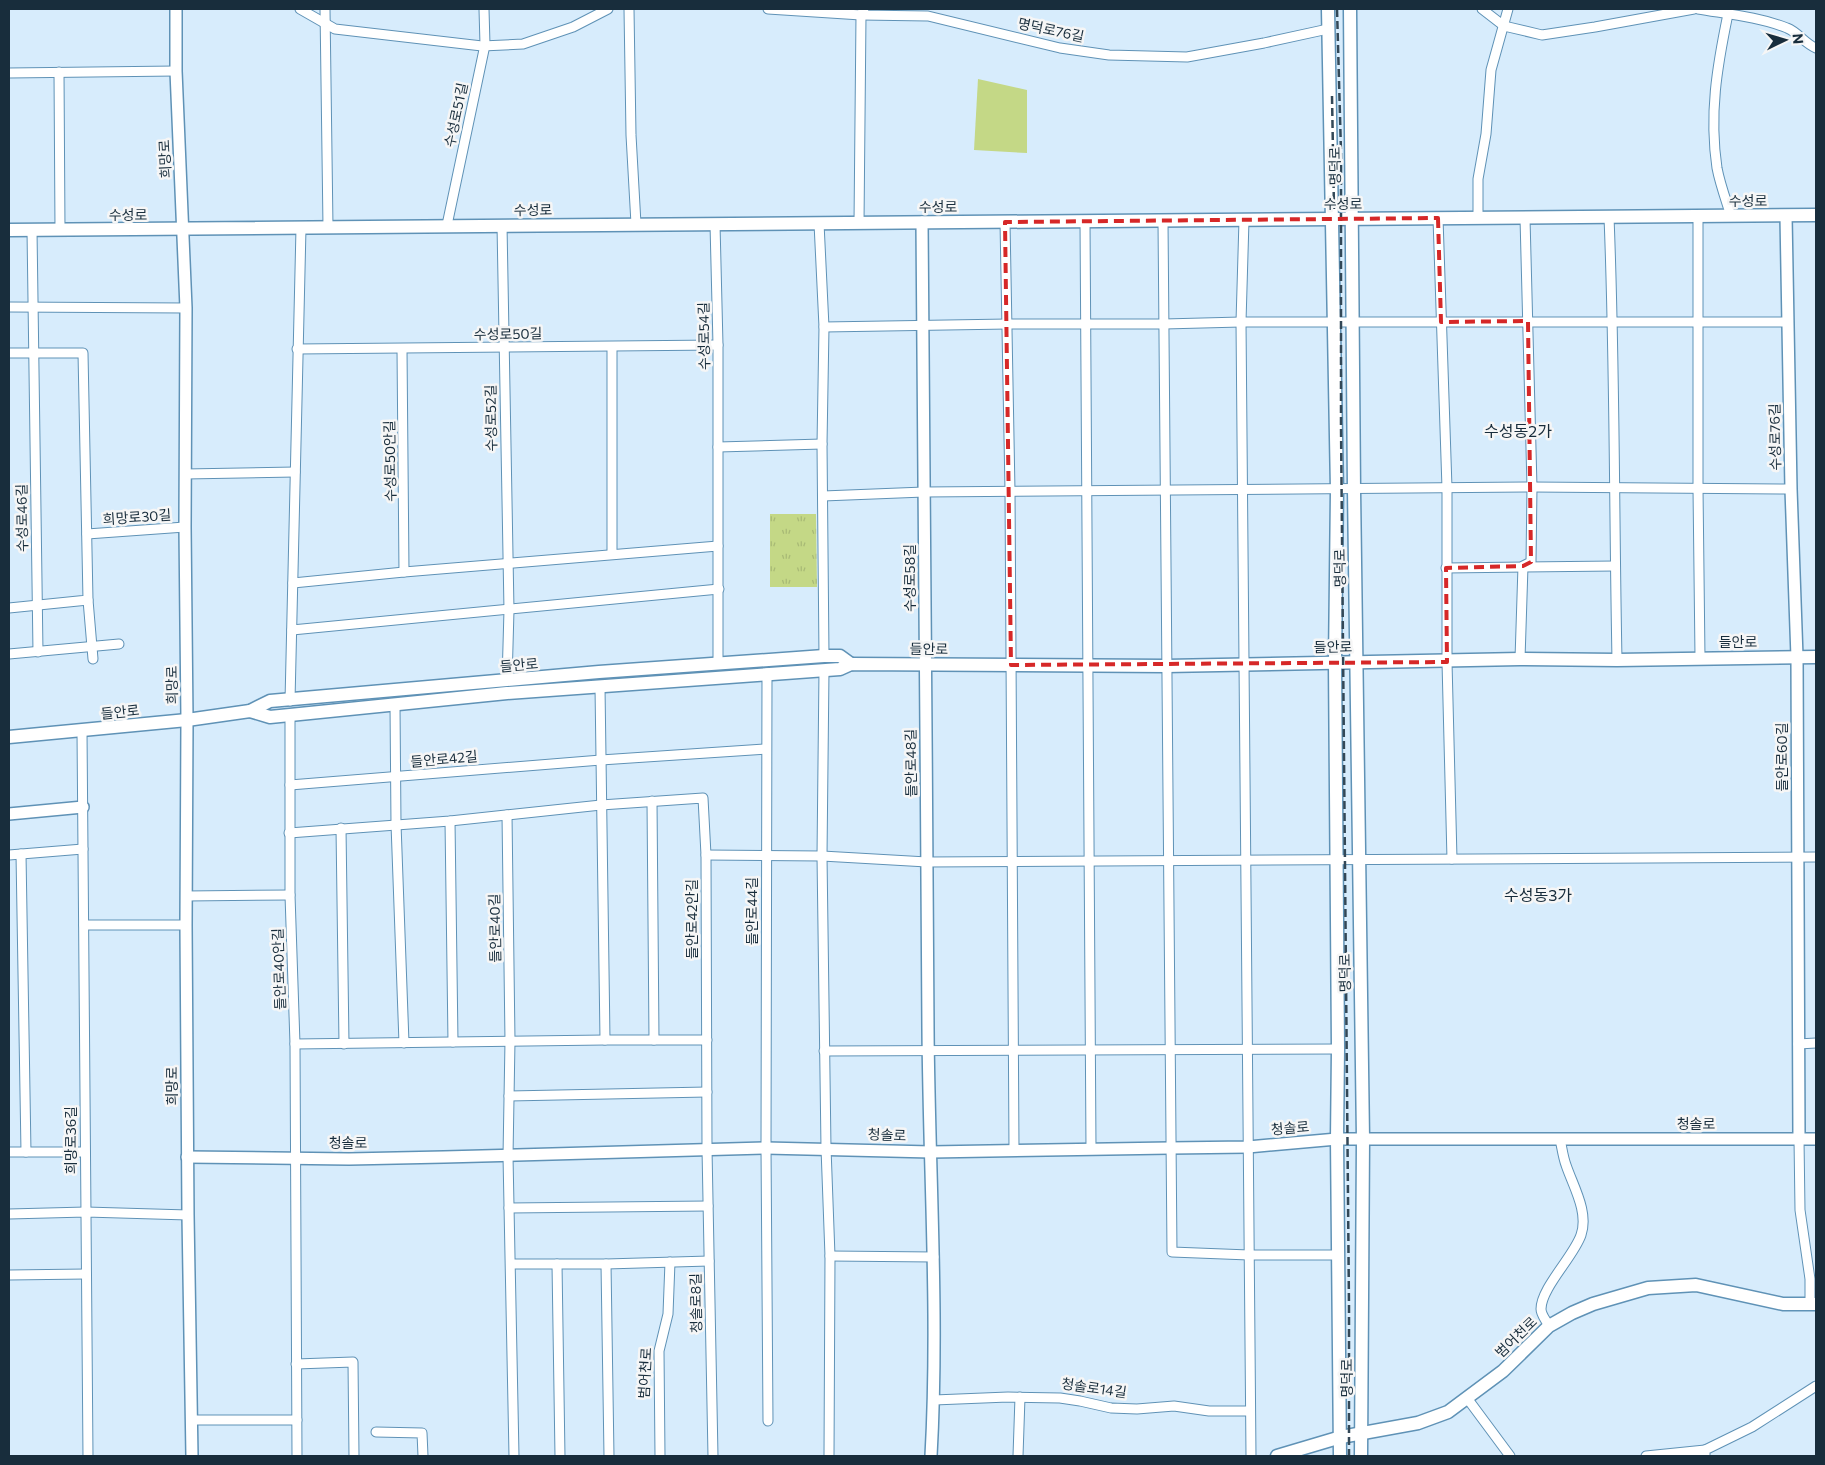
<svg xmlns="http://www.w3.org/2000/svg" width="1825" height="1465" font-family="Commissioner,'Noto Sans KR',sans-serif">
<style>
.grass{fill:url(#grass-tufts)}
.garden{fill:#c4d886}
.lines{fill:none;stroke-linecap:round;stroke-linejoin:round}
.minor-casing{stroke:#5f92b6;stroke-width:11}
.tertiary-casing{stroke:#5f92b6;stroke-width:14}
.secondary-casing{stroke:#5f92b6;stroke-width:15}
.minor{stroke:#fff;stroke-width:9}
.tertiary{stroke:#fff;stroke-width:11}
.secondary{stroke:#fff;stroke-width:12}
.rail{stroke:#334857;stroke-width:2.5;stroke-dasharray:8 4;stroke-linecap:butt}
.marked{fill:none;stroke:#d62828;stroke-width:4;stroke-dasharray:10 6;stroke-linejoin:round}
.labels{text-anchor:middle;stroke-width:5;stroke-linejoin:round;paint-order:stroke}
.street-label{font-size:14px;fill:#182d3c;stroke:#f6f6f6}
.quarter-label{font-size:16px;fill:#182d3c;stroke:#f6f6f6}
</style>
<defs>
<pattern id="grass-tufts" width="24" height="20" patternUnits="userSpaceOnUse" patternTransform="scale(1.25)"><rect width="24" height="20" fill="#c4d886"/><path d="M3 7l-1-3M5 7V3M7 7l1-3M15 17l-1-3M17 17v-4M19 17l1-3" fill="none" stroke="#a8ba75"/></pattern>
</defs>
<rect width="100%" height="100%" fill="#d7ecfc"/>
<!-- grass -->
<path class="grass" d="M770,514H816L817,587H770Z"/>
<!-- garden -->
<path class="garden" d="M978,79L1027,90V153L974,150Z"/>
<g class="lines">
<defs>
<g id="minor">
<path d="M300,9L335,29L482,46L523,44L573,27L608,9"/>
<path d="M325,9L328,227"/>
<path d="M629,9L631,135L636,224"/>
<path d="M768,9L861,15L928,16L1060,48L1109,55L1187,57L1264,43L1328,29"/>
<path d="M1482,9L1504,26L1542,35L1595,27L1694,9"/>
<path d="M1698,9C1727,14 1759,17 1787,28C1798,32 1805,44 1816,48"/>
<path d="M1728,14C1717,67 1709,114 1717,168C1720,184 1726,200 1731,216"/>
<path d="M59,72L60,230"/>
<path d="M9,73L176,71"/>
<path d="M1698,216V488L1700,657"/>
<path d="M1609,217C1615,365 1614,512 1617,660"/>
<path d="M1438,218L1447,488V662L1452,859"/>
<path d="M1478,218V179L1486,134L1491,70L1508,9"/>
<path d="M1244,220L1241,322L1251,1456"/>
<path d="M1085,221L1091,1149"/>
<path d="M1163,221L1172,1252L1249,1255H1339"/>
<path d="M1005,222L1010,491L1014,1150"/>
<path d="M819,223L824,327L822,444L824,656"/>
<path d="M859,223L861,15L864,9"/>
<path d="M715,224L718,345V663"/>
<path d="M447,225L485,45L484,9"/>
<path d="M502,225L509,610L507,681"/>
<path d="M32,230L38,652"/>
<path d="M9,307L186,308"/>
<path d="M824,327L1008,324H1164L1241,322H1787"/>
<path d="M612,347V554"/>
<path d="M297,349L718,345"/>
<path d="M402,349L404,572"/>
<path d="M9,353H83L88,600L9,608"/>
<path d="M718,447L822,444"/>
<path d="M185,474L295,472"/>
<path d="M823,496L924,492L1532,487L1791,489"/>
<path d="M87,534L185,527"/>
<path d="M1446,568L1615,566"/>
<path d="M293,583L404,572L718,546"/>
<path d="M88,600L93,659"/>
<path d="M292,630L719,589"/>
<path d="M9,654L119,644"/>
<path d="M1520,659L1523,566L1531,562L1532,487L1525,218"/>
<path d="M824,670L822,856L826,1148L830,1256L829,1456"/>
<path d="M767,673L766,1148L768,1421"/>
<path d="M600,687L605,1040"/>
<path d="M290,701L301,228"/>
<path d="M395,705L396,824L404,1043"/>
<path d="M290,715V895L295,1044L297,1456"/>
<path d="M82,731L88,1456"/>
<path d="M290,785L601,760L766,749"/>
<path d="M652,801L654,1040"/>
<path d="M507,815L510,1041L508,1156L514,1456"/>
<path d="M450,821L453,1042"/>
<path d="M341,828L344,1044"/>
<path d="M289,833L450,821L601,805L703,798L706,855L707,1149L713,1456"/>
<path d="M21,854L26,1152"/>
<path d="M9,855L83,849"/>
<path d="M706,855L822,856L927,862L1816,857"/>
<path d="M186,896L290,895"/>
<path d="M84,925H186"/>
<path d="M295,1044L605,1040H707"/>
<path d="M1798,1044L1816,1043"/>
<path d="M824,1051L1338,1049"/>
<path d="M509,1096L707,1092"/>
<path d="M1799,1139L1800,1210L1810,1279V1304"/>
<path d="M9,1152H85"/>
<path d="M509,1208L708,1206"/>
<path d="M9,1214L86,1212L188,1215"/>
<path d="M830,1256L934,1257"/>
<path d="M511,1264H606L709,1261"/>
<path d="M557,1264L560,1456"/>
<path d="M606,1264L609,1456"/>
<path d="M9,1275L86,1274"/>
<path d="M1549,1326C1546,1320 1541,1315 1541,1309C1541,1288 1574,1256 1581,1235C1589,1212 1573,1186 1566,1165C1563,1157 1562,1148 1560,1139"/>
<path d="M296,1364L353,1362L354,1456"/>
<path d="M1467,1398L1510,1456"/>
<path d="M934,1400L1008,1397L1060,1398L1080,1401L1111,1408L1137,1409L1174,1406L1209,1411H1250"/>
<path d="M192,1420H297"/>
<path d="M376,1432L422,1433L423,1456"/>
<path d="M660,1456L659,1351L668,1314L670,1262"/>
<path d="M1018,1456L1020,1397"/>
<path d="M1646,1456L1705,1450"/>
<path d="M1705,1456V1450L1752,1427L1816,1386"/>
</g>
<g id="tertiary">
<path d="M176,9V71L186,308L185,527L187,720L186,925L188,1215L192,1456"/>
<path d="M1786,216L1791,489L1797,657L1799,1139"/>
<path d="M922,222C925,491 926,760 928,1029C929,1171 939,1314 931,1456"/>
<path d="M9,814L83,807"/>
<path d="M187,1157L349,1159L444,1157L766,1148L931,1152L1170,1148L1248,1147L1337,1139H1816"/>
</g>
<g id="secondary">
<path d="M1328,9L1337,490L1335,662L1338,1049L1337,1139L1340,1456"/>
<path d="M1350,9L1354,490L1363,1139L1361,1456"/>
<path d="M9,230L1816,215"/>
<path d="M250,711L270,717L290,715L507,693L840,669L851,664L1166,666L1520,659L1617,660L1816,657"/>
<path d="M9,737L187,720L250,711L270,701L599,672L824,656H840L851,664"/>
<path d="M1277,1456L1341,1437L1418,1423L1448,1412L1503,1371L1549,1326L1572,1313L1593,1304L1648,1288L1696,1285L1783,1304H1816"/>
</g>
</defs>
<!-- minor casing -->
<use href="#minor" class="minor-casing"/>
<!-- tertiary casing -->
<use href="#tertiary" class="tertiary-casing"/>
<!-- secondary casing -->
<use href="#secondary" class="secondary-casing"/>
<!-- minor -->
<use href="#minor" class="minor"/>
<!-- tertiary -->
<use href="#tertiary" class="tertiary"/>
<!-- secondary -->
<use href="#secondary" class="secondary"/>
<!-- rail -->
<g class="rail">
<path d="M1337,9L1341,152V425L1349,1307V1456"/>
<path d="M1332,96L1334,209"/>
</g>
</g>
<!-- marked area -->
<path class="marked" d="M1438,218L1441,322L1528,321L1531,562L1523,566L1446,568L1447,662L1011,665L1005,222Z"/>
<g class="labels">
<!-- street labels -->
<g class="street-label">
<text transform="translate(1051 30) rotate(12)" y="5">명덕로76길</text>
<text transform="translate(456 115) rotate(-78)" y="5">수성로51길</text>
<text transform="translate(165 159) rotate(-93)" y="5">희망로</text>
<text transform="translate(1335 166) rotate(-91)" y="5">명덕로</text>
<text x="1748" y="206">수성로</text>
<text x="1343" y="209">수성로</text>
<text x="938" y="212">수성로</text>
<text transform="translate(533 210) rotate(-1)" y="5">수성로</text>
<text x="128" y="220">수성로</text>
<text transform="translate(508 334) rotate(-1)" y="5">수성로50길</text>
<text transform="translate(704 336) rotate(-91)" y="5">수성로54길</text>
<text transform="translate(491 418) rotate(-91)" y="5">수성로52길</text>
<text transform="translate(1775 437) rotate(-91)" y="5">수성로76길</text>
<text transform="translate(390 461) rotate(-91)" y="5">수성로50안길</text>
<text transform="translate(137 517) rotate(-4)" y="5">희망로30길</text>
<text transform="translate(22 518) rotate(-91)" y="5">수성로46길</text>
<text transform="translate(1340 568) rotate(-91)" y="5">명덕로</text>
<text transform="translate(910 578) rotate(-90)" y="5">수성로58길</text>
<text x="1738" y="647">들안로</text>
<text transform="translate(1333 647) rotate(-1)" y="5">들안로</text>
<text transform="translate(929 649) rotate(1)" y="5">들안로</text>
<text transform="translate(519 665) rotate(-5)" y="5">들안로</text>
<text transform="translate(172 685) rotate(-91)" y="5">희망로</text>
<text transform="translate(120 712) rotate(-6)" y="5">들안로</text>
<text transform="translate(1782 757) rotate(-90)" y="5">들안로60길</text>
<text transform="translate(444 759) rotate(-5)" y="5">들안로42길</text>
<text transform="translate(911 763) rotate(-91)" y="5">들안로48길</text>
<text transform="translate(752 911) rotate(-90)" y="5">들안로44길</text>
<text transform="translate(692 919) rotate(-90)" y="5">들안로42안길</text>
<text transform="translate(495 928) rotate(-91)" y="5">들안로40길</text>
<text transform="translate(279 969) rotate(-92)" y="5">들안로40안길</text>
<text transform="translate(1345 973) rotate(-91)" y="5">명덕로</text>
<text transform="translate(172 1086) rotate(-90)" y="5">희망로</text>
<text x="1696" y="1129">청솔로</text>
<text transform="translate(1290 1128) rotate(-5)" y="5">청솔로</text>
<text transform="translate(887 1135) rotate(2)" y="5">청솔로</text>
<text transform="translate(71 1140) rotate(-90)" y="5">희망로36길</text>
<text x="348" y="1148">청솔로</text>
<text transform="translate(696 1303) rotate(-91)" y="5">청솔로8길</text>
<text transform="translate(1516 1337) rotate(-44)" y="5">범어천로</text>
<text transform="translate(645 1373) rotate(-87)" y="5">범어천로</text>
<text transform="translate(1347 1378) rotate(-90)" y="5">명덕로</text>
<text transform="translate(1094 1388) rotate(8)" y="5">청솔로14길</text>
</g>
<!-- quarter labels -->
<g class="quarter-label">
<text x="1518" y="437">수성동2가</text>
<text x="1538" y="901">수성동3가</text>
</g>
</g>
<!-- border -->
<rect width="1825" height="1465" fill="none" stroke="#182d3c" stroke-width="20"/>
<!-- north arrow -->
<g transform="translate(1785 40) rotate(85)" stroke="#f6f6f6" stroke-width="4" paint-order="stroke">
<path d="M0-4L9 19L0 12L-9 19Z" fill="#182d3c"/>
<text y="-8" font-size="14" font-weight="bold" text-anchor="middle" fill="#182d3c">N</text>
</g>
</svg>
